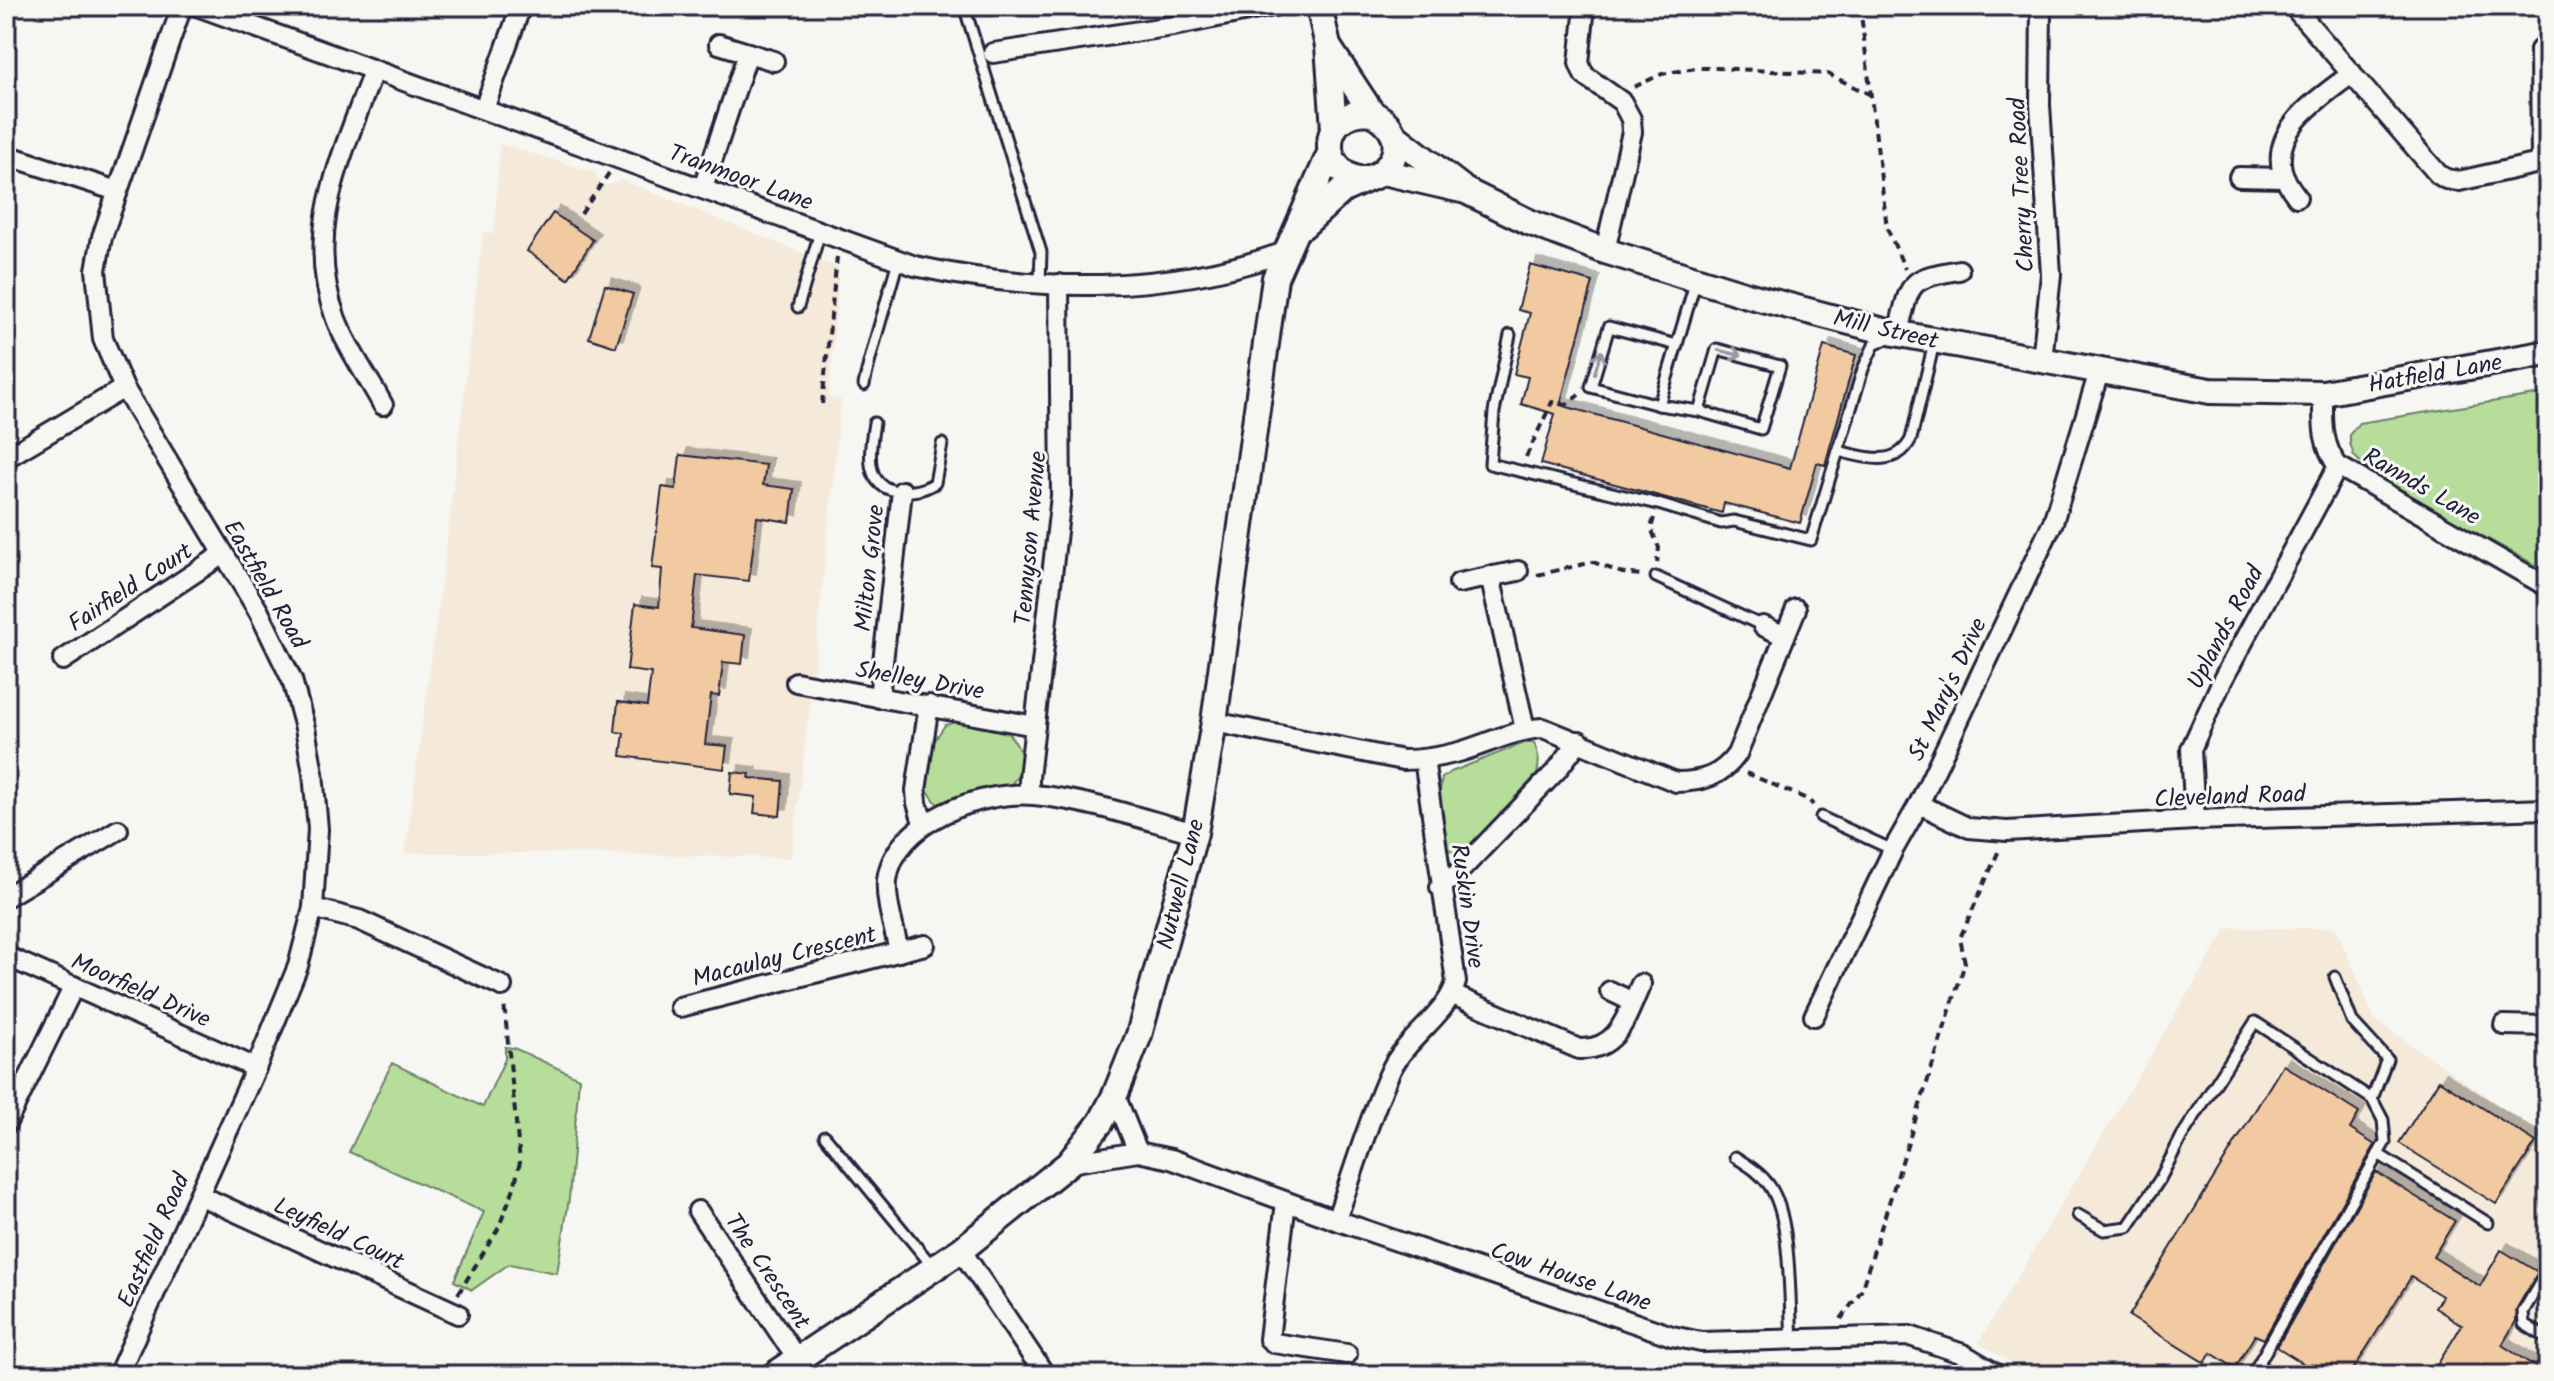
<svg xmlns="http://www.w3.org/2000/svg" width="2554" height="1381" font-family="Kalam,sans-serif">
<style>
.built{fill:#f5e9da}
.green{fill:#b6de9a;stroke:#6c806a;stroke-width:2}
.building{fill:#f2caa1;stroke:#22223b;stroke-width:2;filter:url(#shadow)}
.lines{fill:none;stroke-linecap:round;stroke-linejoin:round}
.lane-casing{stroke:#22223b;stroke-width:15}
.street-casing{stroke:#22223b;stroke-width:24}
.secondary-casing{stroke:#22223b;stroke-width:30}
.path{stroke:#22223b;stroke-width:4;stroke-dasharray:8 6;stroke-linecap:butt}
.lane{stroke:#f6f6f2;stroke-width:9}
.street{stroke:#f6f6f2;stroke-width:18}
.secondary{stroke:#f6f6f2;stroke-width:24}
.oneway{stroke:#9797a0}
.labels{text-anchor:middle;stroke-width:6;stroke-linejoin:round;paint-order:stroke}
.street-label{font-size:24px;fill:#22223b;stroke:#f6f6f2}
</style>
<defs>
<filter id="shadow"><feDropShadow dx="7" dy="-7" stdDeviation="0" flood-color="#0004"/></filter>
</defs>
<rect width="100%" height="100%" fill="#f6f6f2"/>
<filter id="ink" filterUnits="userSpaceOnUse"><feTurbulence type="fractalNoise" baseFrequency=".0125" numOctaves="2"/><feDisplacementMap in="SourceGraphic" scale="16" xChannelSelector="R" yChannelSelector="G"/><feConvolveMatrix kernelMatrix="1 2 1 2 8 2 1 2 1" color-interpolation-filters="sRGB"/></filter>
<g filter="url(#ink)">
<!-- built -->
<g class="built">
<path d="M500,144L595,172L598,182L605,186L622,180L839,268L829,397L841,400L814,670L791,858L566,853H405L446,548L483,232L494,234Z"/>
<path d="M2227,928H2336L2375,1020L2548,1139V1375H2032L1978,1343Z"/>
</g>
<!-- green -->
<g class="green">
<path d="M2548,393V572L2388,484L2367,468L2354,456L2350,443V434L2359,423Z"/>
<path d="M956,722L1008,733L1016,743L1023,759L1021,772L1008,788L937,804L926,788L933,743L945,725Z"/>
<path d="M1524,743H1534C1539,755 1540,762 1537,774L1469,850C1431,867 1438,799 1442,778L1451,772Z"/>
<path d="M505,1047L514,1048L579,1078L569,1199L557,1273L509,1264L472,1290L454,1281L484,1212L349,1152L392,1063L483,1107L505,1059Z"/>
</g>
<!-- building -->
<g class="building">
<path d="M553,213L593,240L568,279L527,251Z"/>
<path d="M1530,265L1593,282L1560,405L1790,468L1824,346L1856,355L1825,465L1817,463L1800,523L1724,503L1722,513L1541,464L1555,414L1521,404L1528,377L1514,374L1530,313L1518,310Z"/>
<path d="M605,285L633,294L616,347L589,338Z"/>
<path d="M680,455L766,465L763,485L794,489L790,522L757,517L749,581L697,575L691,628L745,635L742,664L723,662L719,696L711,695L705,744L727,746L724,769L621,756L624,733L615,732L618,702L647,706L651,673L627,670L635,604L659,607L662,569L652,568L662,487L676,489Z"/>
<path d="M732,772L750,774L749,778L783,781L780,816L754,813L756,797L730,794Z"/>
<path d="M2283,1065L2359,1113L2350,1129L2375,1145L2264,1339L2255,1335L2235,1368L2211,1353L2205,1363L2129,1316Z"/>
<path d="M2439,1080L2536,1142L2496,1204L2399,1143Z"/>
<path d="M2376,1172L2455,1221L2433,1257L2480,1286L2501,1250L2538,1272L2517,1308L2516,1321L2502,1345L2548,1375H2431L2462,1325L2435,1308L2442,1296L2411,1277L2350,1375H2322L2277,1347Z"/>
</g>
<g class="lines">
<defs>
<g id="lane">
<path d="M964,6L1041,252L1040,283"/>
<path d="M1696,280L1659,405L1699,411L1761,429L1780,366L1717,349L1699,411"/>
<path d="M798,307L820,232"/>
<path d="M1510,335L1494,412L1490,464L1658,504L1721,523L1734,521L1811,540L1863,369L1874,345L1888,338"/>
<path d="M864,385C873,342 887,302 898,260"/>
<path d="M1659,405L1591,387L1609,327L1677,345"/>
<path d="M874,423C870,448 862,487 898,491C912,492 922,491 935,483L942,444"/>
<path d="M1838,451C1864,457 1896,469 1911,439L1934,343"/>
<path d="M1656,577L1763,626"/>
<path d="M1821,817L1893,850"/>
<path d="M2335,977L2352,1021L2387,1059L2372,1099"/>
<path d="M825,1136L934,1268"/>
<path d="M2378,1154L2488,1223"/>
<path d="M1735,1157C1747,1165 1760,1172 1769,1185C1792,1216 1789,1299 1792,1340"/>
<path d="M2078,1215L2104,1230L2128,1227L2160,1179L2182,1136L2255,1022L2372,1099L2383,1120L2385,1142L2252,1375"/>
<path d="M2548,1269L2523,1312L2524,1324L2548,1339"/>
</g>
<g id="street">
<path d="M197,6L915,266C1038,293 1167,294 1285,252"/>
<path d="M1585,6L1579,63L1584,75L1622,102L1631,119L1632,132L1605,251"/>
<path d="M2041,6L2040,105L2051,274L2042,361"/>
<path d="M2293,6L2438,174L2446,179L2459,181L2548,161"/>
<path d="M719,44L774,61"/>
<path d="M2540,50L2541,163"/>
<path d="M993,53L1173,26L1273,6"/>
<path d="M373,71C344,154 302,229 336,319C347,348 368,377 383,405"/>
<path d="M484,109L521,6"/>
<path d="M6,155L117,191"/>
<path d="M2239,177L2285,178"/>
<path d="M703,188L748,53"/>
<path d="M2297,197C2291,189 2284,180 2282,170C2272,125 2323,97 2352,73"/>
<path d="M1898,332C1911,282 1906,279 1959,270"/>
<path d="M2323,393C2323,421 2321,444 2338,466L2548,587"/>
<path d="M6,458L124,388"/>
<path d="M1490,576L1525,729"/>
<path d="M1459,583L1518,571"/>
<path d="M1763,626L1785,636"/>
<path d="M63,660L223,554"/>
<path d="M796,682L1035,726"/>
<path d="M879,698L902,491"/>
<path d="M1214,722L1403,760C1422,760 1440,757 1459,752C1487,744 1513,730 1543,728L1676,782C1702,782 1722,776 1737,754L1796,609"/>
<path d="M1029,794V778L1061,496L1059,284"/>
<path d="M1919,804L1969,828L2007,831L2195,820L2548,809"/>
<path d="M2195,820L2191,749L2222,681L2338,466"/>
<path d="M923,823L917,803L916,790L929,705"/>
<path d="M1440,887L1457,874L1557,770L1579,741"/>
<path d="M6,897L118,830"/>
<path d="M313,908L359,920L502,986"/>
<path d="M899,952C895,930 885,902 887,880C894,821 983,790 1034,795C1088,800 1142,819 1195,833"/>
<path d="M6,956L256,1068"/>
<path d="M1610,991L1633,1002"/>
<path d="M1453,995L1579,1049C1619,1051 1627,1014 1641,984"/>
<path d="M680,1007L925,945"/>
<path d="M1814,1016L1893,850L1919,804L2053,522L2099,372"/>
<path d="M2504,1025L2548,1026"/>
<path d="M1115,1095L1138,1152"/>
<path d="M6,1124L74,986"/>
<path d="M1069,1163L1138,1152L1171,1159L1336,1220L1672,1336L1701,1342L1910,1336L1963,1354L1998,1375"/>
<path d="M199,1195L458,1314"/>
<path d="M1286,1202L1269,1339L1274,1343L1347,1354"/>
<path d="M698,1211L797,1359"/>
<path d="M1336,1220C1354,1171 1369,1117 1391,1070C1406,1038 1448,1014 1456,982L1424,759"/>
<path d="M961,1250L1045,1375"/>
<path d="M118,1375L256,1068L298,966L313,908L318,829L313,773L305,728L292,680L259,612L124,388L103,339L96,270L102,237L182,6"/>
</g>
<g id="secondary">
<path d="M1319,6L1328,46L1334,129"/>
<path d="M1328,46L1372,113C1427,141 1373,203 1340,169C1334,163 1330,156 1330,147C1329,122 1350,110 1372,113"/>
<path d="M1395,136L1461,187"/>
<path d="M1383,172L1466,191L1529,222L1605,251L1747,295L1884,331L2210,391L2323,393L2548,353"/>
<path d="M1303,226L1343,190L1370,178"/>
<path d="M774,1375L961,1250L1069,1163L1101,1122L1115,1095L1139,1035L1195,833L1214,722L1275,278L1330,153"/>
</g>
</defs>
<!-- lane casing -->
<use href="#lane" class="lane-casing"/>
<!-- street casing -->
<use href="#street" class="street-casing"/>
<!-- secondary casing -->
<use href="#secondary" class="secondary-casing"/>
<!-- path -->
<g class="path">
<path d="M1860,6L1887,228L1905,269"/>
<path d="M1634,87L1662,74L1696,68H1716L1828,74L1871,95"/>
<path d="M581,214L609,173"/>
<path d="M822,404L837,257"/>
<path d="M1526,457L1552,402L1567,404L1579,395"/>
<path d="M1654,518L1651,528L1659,548L1657,563"/>
<path d="M1537,575L1593,562L1622,573L1641,575"/>
<path d="M1746,773L1809,800L1813,805"/>
<path d="M458,1294L498,1229L514,1188L520,1162L504,1003"/>
<path d="M1841,1319L1861,1291L1965,963L1960,938L2000,848"/>
</g>
<!-- lane -->
<use href="#lane" class="lane"/>
<!-- street -->
<use href="#street" class="street"/>
<!-- secondary -->
<use href="#secondary" class="secondary"/>
</g>
<!-- one-way arrows -->
<defs><path id="oneway-shaft" d="M-6 0H5M1.5-3L5.5 0L1.5 3" fill="none" stroke-width="1.6" stroke-linecap="round" stroke-linejoin="round" transform="scale(2)"/></defs>
<g class="oneway">
<use href="#oneway-shaft" transform="translate(1730 353) rotate(14)"/>
<use href="#oneway-shaft" transform="translate(1598 362) rotate(-73)"/>
</g>
</g>
<g class="labels">
<!-- street labels -->
<g class="street-label">
<text transform="translate(741 177) rotate(20)" y="8">Tranmoor Lane</text>
<text transform="translate(2021 185) rotate(-93)" y="8">Cherry Tree Road</text>
<text transform="translate(1886 329) rotate(13)" y="8">Mill Street</text>
<text transform="translate(2435 373) rotate(-10)" y="8">Hatfield Lane</text>
<text transform="translate(2422 486) rotate(30)" y="8">Rannds Lane</text>
<text transform="translate(1030 538) rotate(-85)" y="8">Tennyson Avenue</text>
<text transform="translate(869 568) rotate(-84)" y="8">Milton Grove</text>
<text transform="translate(266 584) rotate(60)" y="8">Eastfield Road</text>
<text transform="translate(130 587) rotate(-33)" y="8">Fairfield Court</text>
<text transform="translate(2225 627) rotate(-62)" y="8">Uplands Road</text>
<text transform="translate(920 680) rotate(10)" y="8">Shelley Drive</text>
<text transform="translate(1947 689) rotate(-65)" y="8">St Mary's Drive</text>
<text transform="translate(2230 796) rotate(-2)" y="8">Cleveland Road</text>
<text transform="translate(1180 884) rotate(-76)" y="8">Nutwell Lane</text>
<text transform="translate(1468 906) rotate(82)" y="8">Ruskin Drive</text>
<text transform="translate(784 956) rotate(-14)" y="8">Macaulay Crescent</text>
<text transform="translate(141 990) rotate(24)" y="8">Moorfield Drive</text>
<text transform="translate(339 1233) rotate(25)" y="8">Leyfield Court</text>
<text transform="translate(153 1240) rotate(-66)" y="8">Eastfield Road</text>
<text transform="translate(768 1271) rotate(56)" y="8">The Crescent</text>
<text transform="translate(1571 1276) rotate(19)" y="8">Cow House Lane</text>
</g>
</g>
<!-- margin -->
<rect width="2554" height="1381" fill="none" stroke="#f6f6f2" stroke-width="32"/>
<rect x="16" y="16" width="2522" height="1349" fill="none" stroke="#22223b" stroke-width="3" filter="url(#ink)"/>
</svg>
